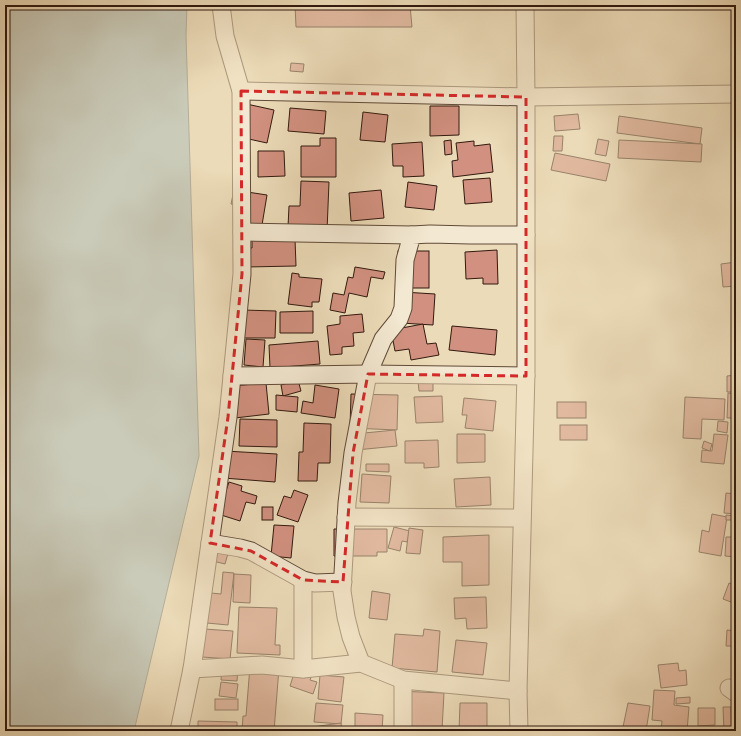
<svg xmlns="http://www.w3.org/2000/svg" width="741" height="736" font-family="'Sorts Mill Goudy',serif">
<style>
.water{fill:#9fb8bb;stroke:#737876}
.building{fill:#d29180;stroke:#31190e}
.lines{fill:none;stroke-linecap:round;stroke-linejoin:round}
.minor-casing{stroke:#604a38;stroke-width:19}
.minor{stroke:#f3e8d1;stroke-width:17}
.marked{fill:none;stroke:#d62828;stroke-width:3;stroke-dasharray:8 5;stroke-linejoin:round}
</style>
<rect width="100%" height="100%" fill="#ecdbb8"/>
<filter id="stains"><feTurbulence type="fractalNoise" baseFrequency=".005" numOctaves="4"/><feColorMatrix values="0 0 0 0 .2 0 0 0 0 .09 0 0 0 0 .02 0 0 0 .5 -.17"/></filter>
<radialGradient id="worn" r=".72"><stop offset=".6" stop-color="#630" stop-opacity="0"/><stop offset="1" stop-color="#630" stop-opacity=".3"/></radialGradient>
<!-- water -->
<path class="water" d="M5,5H187L186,35L199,456L134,731H5Z"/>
<!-- building -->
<g class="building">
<path d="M295,5H410L412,27H296Z"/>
<path d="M291,63L304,64L303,72L290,71Z"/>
<path d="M242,103L274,110L267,143L235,136Z"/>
<path d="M430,106H459V135L430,136Z"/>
<path d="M290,108L326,111L324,134L288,131Z"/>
<path d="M363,112L388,115L385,142L360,140Z"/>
<path d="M578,114L580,129L555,131L554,116Z"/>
<path d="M619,116L702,128L700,144L617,133Z"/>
<path d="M554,136H563L562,151H553Z"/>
<path d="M320,138H336V177H301V146H320Z"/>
<path d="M598,139L609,141L606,156L595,154Z"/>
<path d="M451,140L452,154L445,155L444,141Z"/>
<path d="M619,140L702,144L701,162L618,158Z"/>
<path d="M474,141V146L490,144L493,172L453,177L452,161L458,160L456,143Z"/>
<path d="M422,142L424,176L403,177V166H393L392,144Z"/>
<path d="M258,151H284L285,176L258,177Z"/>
<path d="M555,153L610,164L606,181L551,170Z"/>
<path d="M490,178L492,202L465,204L463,180Z"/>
<path d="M301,181L329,182L327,231L288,227L289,206H300Z"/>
<path d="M408,182L437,186L434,210L405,207Z"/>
<path d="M234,190L267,195L261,231L242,228L246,207L231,204Z"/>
<path d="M381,190L384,218L351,221L349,193Z"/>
<path d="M295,239L296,266L246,267L245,248H252V240Z"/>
<path d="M497,250L498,284H483V278L466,279L465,252Z"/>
<rect x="398" y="251" width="31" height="37"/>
<path d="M736,262V286L723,287L721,264Z"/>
<path d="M355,267L385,272L383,279L371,277L367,297L349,293L345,313L330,310L333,293L344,295L348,277L353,278Z"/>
<path d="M292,273L299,274V277L322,279L319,302H312V307L288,304Z"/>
<path d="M403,292L435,294L433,325L401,323Z"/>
<path d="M243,310L276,311L275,338H242Z"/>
<path d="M313,311V333H280V312Z"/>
<path d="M362,314L364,332L353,333L354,346L342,347V354L330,355L327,326L340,324V316Z"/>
<path d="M423,324L427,344L436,343L439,355L411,360L409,349L395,351L391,330Z"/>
<path d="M452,326L497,330L495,355L449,350Z"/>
<path d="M246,339L265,340L263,367L244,365Z"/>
<path d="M318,341L320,364L270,368L269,345Z"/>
<path d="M736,375V392H727V376Z"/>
<path d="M298,380L301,391L283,396L281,385Z"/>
<path d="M433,380V391H419L418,381Z"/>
<path d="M266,383L269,414L235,418L232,386Z"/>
<path d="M315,385L339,389L335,418L301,413L303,401L313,403Z"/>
<path d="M728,393L736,394V418H727Z"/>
<path d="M351,394L398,395L397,430L350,428Z"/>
<path d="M276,395L298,397L297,412L276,410Z"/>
<path d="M442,396L443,422L416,423L414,397Z"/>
<path d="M685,397L725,399L724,420L702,419L701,439L683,438Z"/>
<path d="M464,398L496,401L493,431L465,428L467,415H462Z"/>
<rect x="557" y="402" width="29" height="16"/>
<path d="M240,419L277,420V447L239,446Z"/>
<path d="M718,421L728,422L727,433L717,431Z"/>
<path d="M304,423L331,424L330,463H318L317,481H298L299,452H303Z"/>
<rect x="560" y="425" width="27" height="15"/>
<path d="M395,430L397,446L356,450L354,434Z"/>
<rect x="733" y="430" width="3" height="15"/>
<path d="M457,434H485V462L457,463Z"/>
<path d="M714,434L728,435L724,464L701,462L702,450L712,451Z"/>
<path d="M438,440L439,467L424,468V463H405V441Z"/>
<path d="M704,441L712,444L710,451L702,448Z"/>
<path d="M225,451L277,454L275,482L223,478Z"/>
<path d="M366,464H389V472L366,471Z"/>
<path d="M362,474L391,476L389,503L360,502Z"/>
<path d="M490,477L491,505L456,507L454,479Z"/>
<path d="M229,482L242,486L241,491L257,496L255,504L246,502L240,521L218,514Z"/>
<path d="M294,490L308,495L298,522L277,515L284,496L291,498Z"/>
<path d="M726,493L736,494V514L724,513Z"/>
<rect x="262" y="507" width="11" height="13"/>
<path d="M712,514L727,517L721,556L699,552L702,530L709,532Z"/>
<path d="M726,515L736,516V520H726Z"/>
<path d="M274,525L294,526L291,558L271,556Z"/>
<path d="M394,527L410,531L407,542L402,541L400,551L388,548Z"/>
<path d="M409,528L423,530L420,554L406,553Z"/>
<path d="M334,529H387V552H377V556H334Z"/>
<path d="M489,535V585L462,586V562H443V537Z"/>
<path d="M726,537H736V557L725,556Z"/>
<path d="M216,547L229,550L225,564L213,561Z"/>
<path d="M223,572L234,573L228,625L207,623L211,593L221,594Z"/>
<path d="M234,574L251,575L250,603L233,602Z"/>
<path d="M729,583L736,585V604L723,599Z"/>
<path d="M372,591L390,594L387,620L369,618Z"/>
<path d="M486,597L487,628L467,629L466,618L455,619L454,598Z"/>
<path d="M239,607L277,608L275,645H280V655L237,653Z"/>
<path d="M204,629L233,631L230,659L202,657Z"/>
<path d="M424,629L440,631L437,672L392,668L395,634L423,636Z"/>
<path d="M727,630L736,631V646H726Z"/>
<path d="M456,640L487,643L483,675L452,672Z"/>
<path d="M678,663L679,671L686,670L687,685L661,688L658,665Z"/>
<path d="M222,666L238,667L237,681L221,680Z"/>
<path d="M250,666L279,668L274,731H242L243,716H246Z"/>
<path d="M296,667L313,672L310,680L317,682L313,694L290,686Z"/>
<path d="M320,675L344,677L341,702L318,699Z"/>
<path d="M221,682L238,684L236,698L219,696Z"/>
<path d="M654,690L675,691L674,705L689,707L687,731H661L662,721L652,720Z"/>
<path d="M397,691L444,693L442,730L396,729Z"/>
<path d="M690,697V703L676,704V698Z"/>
<rect x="215" y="699" width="23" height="11"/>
<path d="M316,703L343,705L341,724L314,722Z"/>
<path d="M460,703H487V731H459Z"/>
<path d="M628,703L650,706L646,731L623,727Z"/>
<path d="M723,707H731L732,731H724Z"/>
<path d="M698,708H715V725L698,726Z"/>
<path d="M355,713L383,715L382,731H355Z"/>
<path d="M198,721L237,722V731H198Z"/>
<path d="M341,723L342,731H313L312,727Z"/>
</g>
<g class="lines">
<defs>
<g id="minor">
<path d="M241,91L526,97L736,94"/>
<path d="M242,232L412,235"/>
<path d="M232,376L368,374L526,376"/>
<path d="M346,517L522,518"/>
<path d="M210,543L240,548L251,551L303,580L315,583L343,582"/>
<path d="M303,580V669"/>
<path d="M361,663L351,637L346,617L342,591L347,503L353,453L368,374L383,339L399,319L403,308L405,260L412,235L430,234L470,235H526"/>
<path d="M192,669L262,665L303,669L361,663L403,680L518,691"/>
<path d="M403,680V731"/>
<path d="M729,688L736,693"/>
<path d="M179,731L192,669L228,417L242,274L241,91L225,36L221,5"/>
<path d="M519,731L518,691L526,372V97L525,5"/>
</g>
</defs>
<!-- minor casing -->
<use href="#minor" class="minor-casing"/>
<!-- minor -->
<use href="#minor" class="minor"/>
</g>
<!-- marked area -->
<path d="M0 0H741V736H0ZM241,91L526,97V376L368,374L353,453L343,582L303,580L251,551L210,543L228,417L242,274Z" fill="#ecdbb8" fill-opacity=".55" fill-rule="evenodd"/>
<path class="marked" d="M241,91L526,97V376L368,374L353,453L343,582L303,580L251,551L210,543L228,417L242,274Z"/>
<!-- margin -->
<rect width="741" height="736" fill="none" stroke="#ecdbb8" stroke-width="20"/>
<rect x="6" y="6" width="729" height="724" fill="none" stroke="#31190e" stroke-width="2"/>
<rect x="10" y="10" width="721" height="716" fill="none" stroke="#31190e"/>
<rect width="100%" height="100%" filter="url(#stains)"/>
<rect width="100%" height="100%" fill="url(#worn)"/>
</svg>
